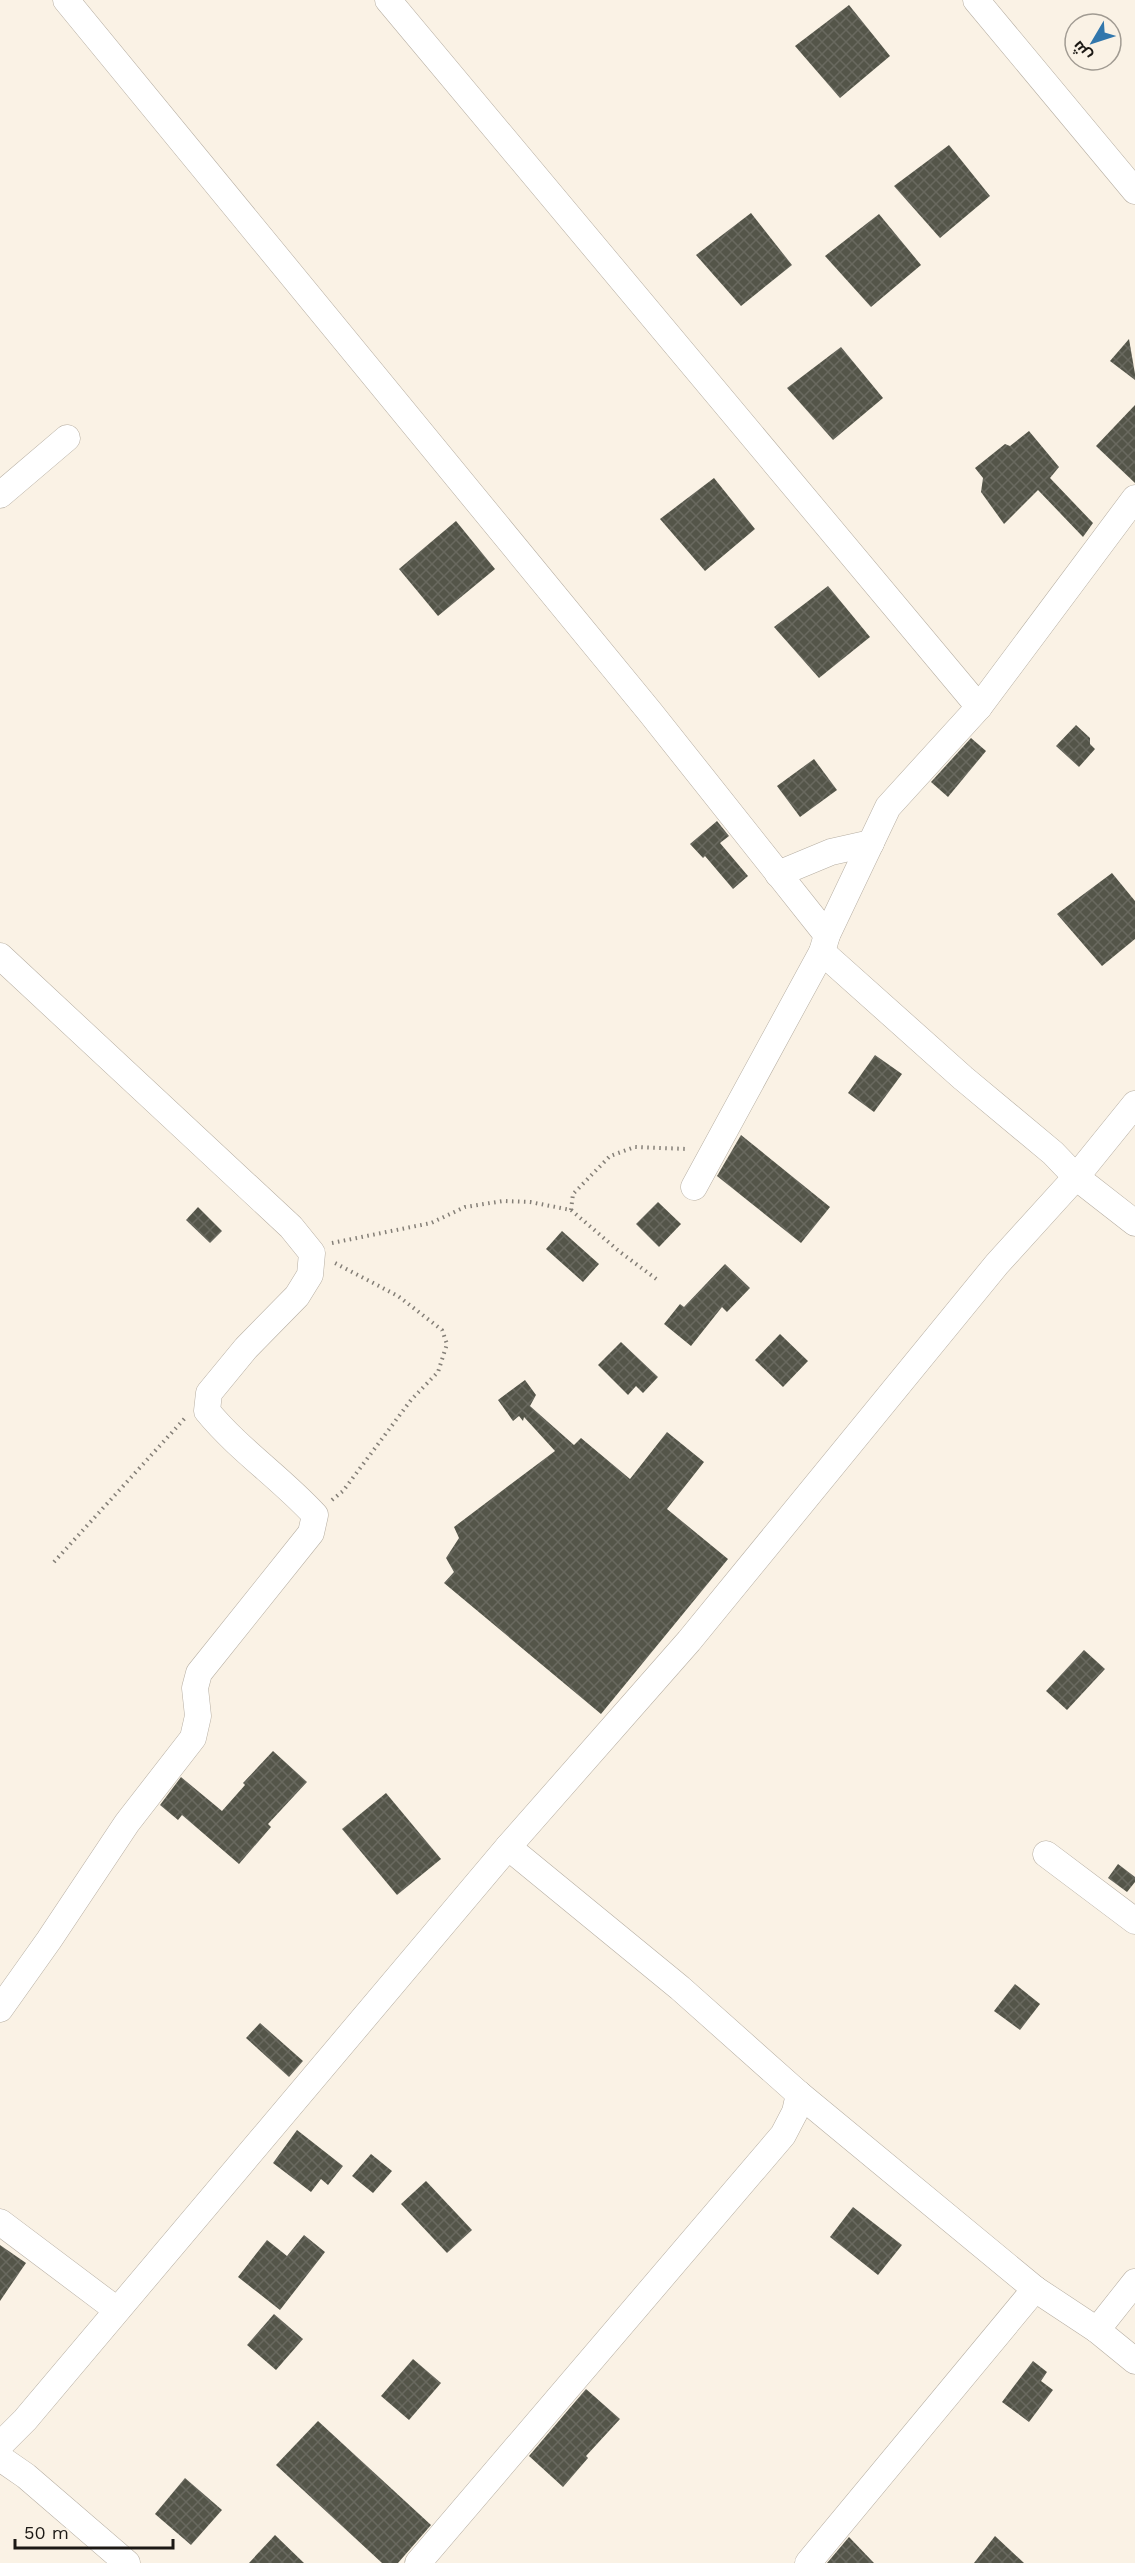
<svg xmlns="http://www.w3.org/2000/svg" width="1135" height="2563" font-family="'Work Sans',Cairo,sans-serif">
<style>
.building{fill:url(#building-cross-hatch)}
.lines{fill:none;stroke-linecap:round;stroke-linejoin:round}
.minor-casing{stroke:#b6aea2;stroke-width:27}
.path{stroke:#847f77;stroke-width:4;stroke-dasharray:1.5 4.5;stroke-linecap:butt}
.minor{stroke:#fff;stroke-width:26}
</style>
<defs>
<pattern id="building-cross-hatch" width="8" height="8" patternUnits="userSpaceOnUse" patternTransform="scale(1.5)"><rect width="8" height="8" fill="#545549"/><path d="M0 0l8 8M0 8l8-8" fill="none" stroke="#69695f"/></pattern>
</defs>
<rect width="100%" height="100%" fill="#faf2e5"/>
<!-- building -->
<g class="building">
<path d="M849,5L890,56L840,98L795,46Z"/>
<path d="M949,145L990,196L940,238L894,186Z"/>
<path d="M751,213L792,265L741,306L696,255Z"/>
<path d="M879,214L921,265L871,307L825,256Z"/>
<path d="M1129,339L1135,374V380L1110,361Z"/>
<path d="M841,347L883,398L833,440L787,388Z"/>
<path d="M1135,405V483L1096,446Z"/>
<path d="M1029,431L1059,467L1050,478L1093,523L1083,537L1038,490L1004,524L981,492L983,478L975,468L1005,444L1010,446Z"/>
<path d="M714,478L755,529L705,571L660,519Z"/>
<path d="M456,521L495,569L438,616L399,569Z"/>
<path d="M828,586L870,637L819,678L774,627Z"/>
<path d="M1076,725L1090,738V744L1095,749L1079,767L1056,746Z"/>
<path d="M971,738L986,751L948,797L931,782Z"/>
<path d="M814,759L837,790L800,817L777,786Z"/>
<path d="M717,821L729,836L720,843L748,876L733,889L705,856L703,858L690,844Z"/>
<path d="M1112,873L1135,901V939L1102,966L1057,914Z"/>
<path d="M875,1055L902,1074L874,1112L848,1093Z"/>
<path d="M741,1135L830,1207L801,1243L717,1176Z"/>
<path d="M658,1202L681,1224L659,1247L636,1224Z"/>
<path d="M198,1207L222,1231L210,1243L186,1220Z"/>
<path d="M562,1231L599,1264L583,1282L546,1249Z"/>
<path d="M725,1264L750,1288L727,1312L722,1307L691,1346L664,1324L680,1304L684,1307Z"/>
<path d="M780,1334L808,1361L783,1387L755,1360Z"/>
<path d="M621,1342L658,1377L643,1393L636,1386L628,1395L598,1365Z"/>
<path d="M525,1380L536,1395L530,1406L574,1445L581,1438L630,1479L667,1432L704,1462L667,1509L728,1559L601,1714L444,1583L454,1572L446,1558L459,1538L454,1527L555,1451L524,1417L523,1421L519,1416L513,1421L498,1400Z"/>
<path d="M1084,1650L1105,1669L1067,1710L1046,1691Z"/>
<path d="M273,1751L307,1782L268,1824L271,1827L239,1864L182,1815L178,1820L160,1805L181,1777L222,1811L245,1785L243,1783Z"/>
<path d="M386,1793L441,1859L397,1895L342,1829Z"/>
<path d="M1118,1864L1135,1877V1882L1127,1892L1108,1878Z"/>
<path d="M1015,1984L1040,2004L1020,2030L994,2011Z"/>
<path d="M260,2023L303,2061L289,2077L246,2038Z"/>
<path d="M297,2130L343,2166L328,2185L321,2179L311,2192L273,2163Z"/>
<path d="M371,2154L392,2171L373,2193L352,2176Z"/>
<path d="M426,2181L472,2230L447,2253L401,2204Z"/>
<path d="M853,2207L902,2245L878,2275L830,2237Z"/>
<path d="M304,2235L325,2252L280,2310L238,2277L267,2240L287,2256Z"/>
<path d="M0,2245L26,2263L0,2301Z"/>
<path d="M274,2314L303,2339L276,2370L247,2345Z"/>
<path d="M413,2359L441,2383L409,2420L381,2396Z"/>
<path d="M1033,2361L1047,2372L1041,2381L1053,2390L1029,2422L1002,2402Z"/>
<path d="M586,2389L620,2419L586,2456L588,2458L563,2487L529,2456Z"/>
<path d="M318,2421L431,2525L398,2563H382L276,2465Z"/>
<path d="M185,2478L222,2510L191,2545L155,2514Z"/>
<path d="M275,2535L304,2563H249Z"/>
<path d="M995,2536L1024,2563H974Z"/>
<path d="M849,2537L874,2563H827Z"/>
</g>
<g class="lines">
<defs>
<g id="minor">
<path d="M66,0L650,712L827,935"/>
<path d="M388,0L979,707"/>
<path d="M976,0L1135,191"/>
<path d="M0,495L67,438"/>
<path d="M778,874L831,852L871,843"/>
<path d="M822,952L963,1078L1053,1153L1076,1177L1135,1223"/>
<path d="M0,956L291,1227L312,1253L310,1275L297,1296L246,1348L209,1393L207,1411C239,1450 281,1478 315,1515L311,1533L199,1673L195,1688L198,1716L193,1738L127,1823L49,1940L0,2009"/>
<path d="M694,1187L822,952L827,935L888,807L979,707L1135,498"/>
<path d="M508,1847L680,1988L799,2094L1035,2289"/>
<path d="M1046,1854L1135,1921"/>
<path d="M0,2222L117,2310"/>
<path d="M1097,2330L1135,2282"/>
<path d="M0,2445L25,2420L508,1847L689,1641L997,1264L1076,1177L1135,1104"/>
<path d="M0,2458L26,2476L127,2563"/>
<path d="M418,2563L783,2135L795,2112L799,2094"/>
<path d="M808,2563L1035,2289L1097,2330L1135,2361"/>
</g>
</defs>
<!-- minor casing -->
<use href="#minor" class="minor-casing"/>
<!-- path -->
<g class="path">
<path d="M571,1210L573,1194L610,1156L635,1147L688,1149"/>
<path d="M332,1243L431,1223L465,1207L503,1201L530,1202L571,1210L620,1252L659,1281"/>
<path d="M332,1500L343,1491L411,1400L438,1372L447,1344L442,1330L398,1296L333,1262"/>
<path d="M54,1562L186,1417"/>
</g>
<!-- minor -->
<use href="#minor" class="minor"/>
</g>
<!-- north arrow -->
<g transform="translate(1093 42) rotate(231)"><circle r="28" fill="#faf2e5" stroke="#a19b92" stroke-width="1.5"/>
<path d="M0-4.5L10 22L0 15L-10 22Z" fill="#3277ac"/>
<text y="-9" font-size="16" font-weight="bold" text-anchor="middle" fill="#1c1915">ش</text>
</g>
<!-- scale -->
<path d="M15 2539v9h158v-9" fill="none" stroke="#1c1915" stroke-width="3"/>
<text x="24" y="2539" font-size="18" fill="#1c1915" stroke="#faf2e5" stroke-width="4.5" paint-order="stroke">50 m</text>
</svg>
